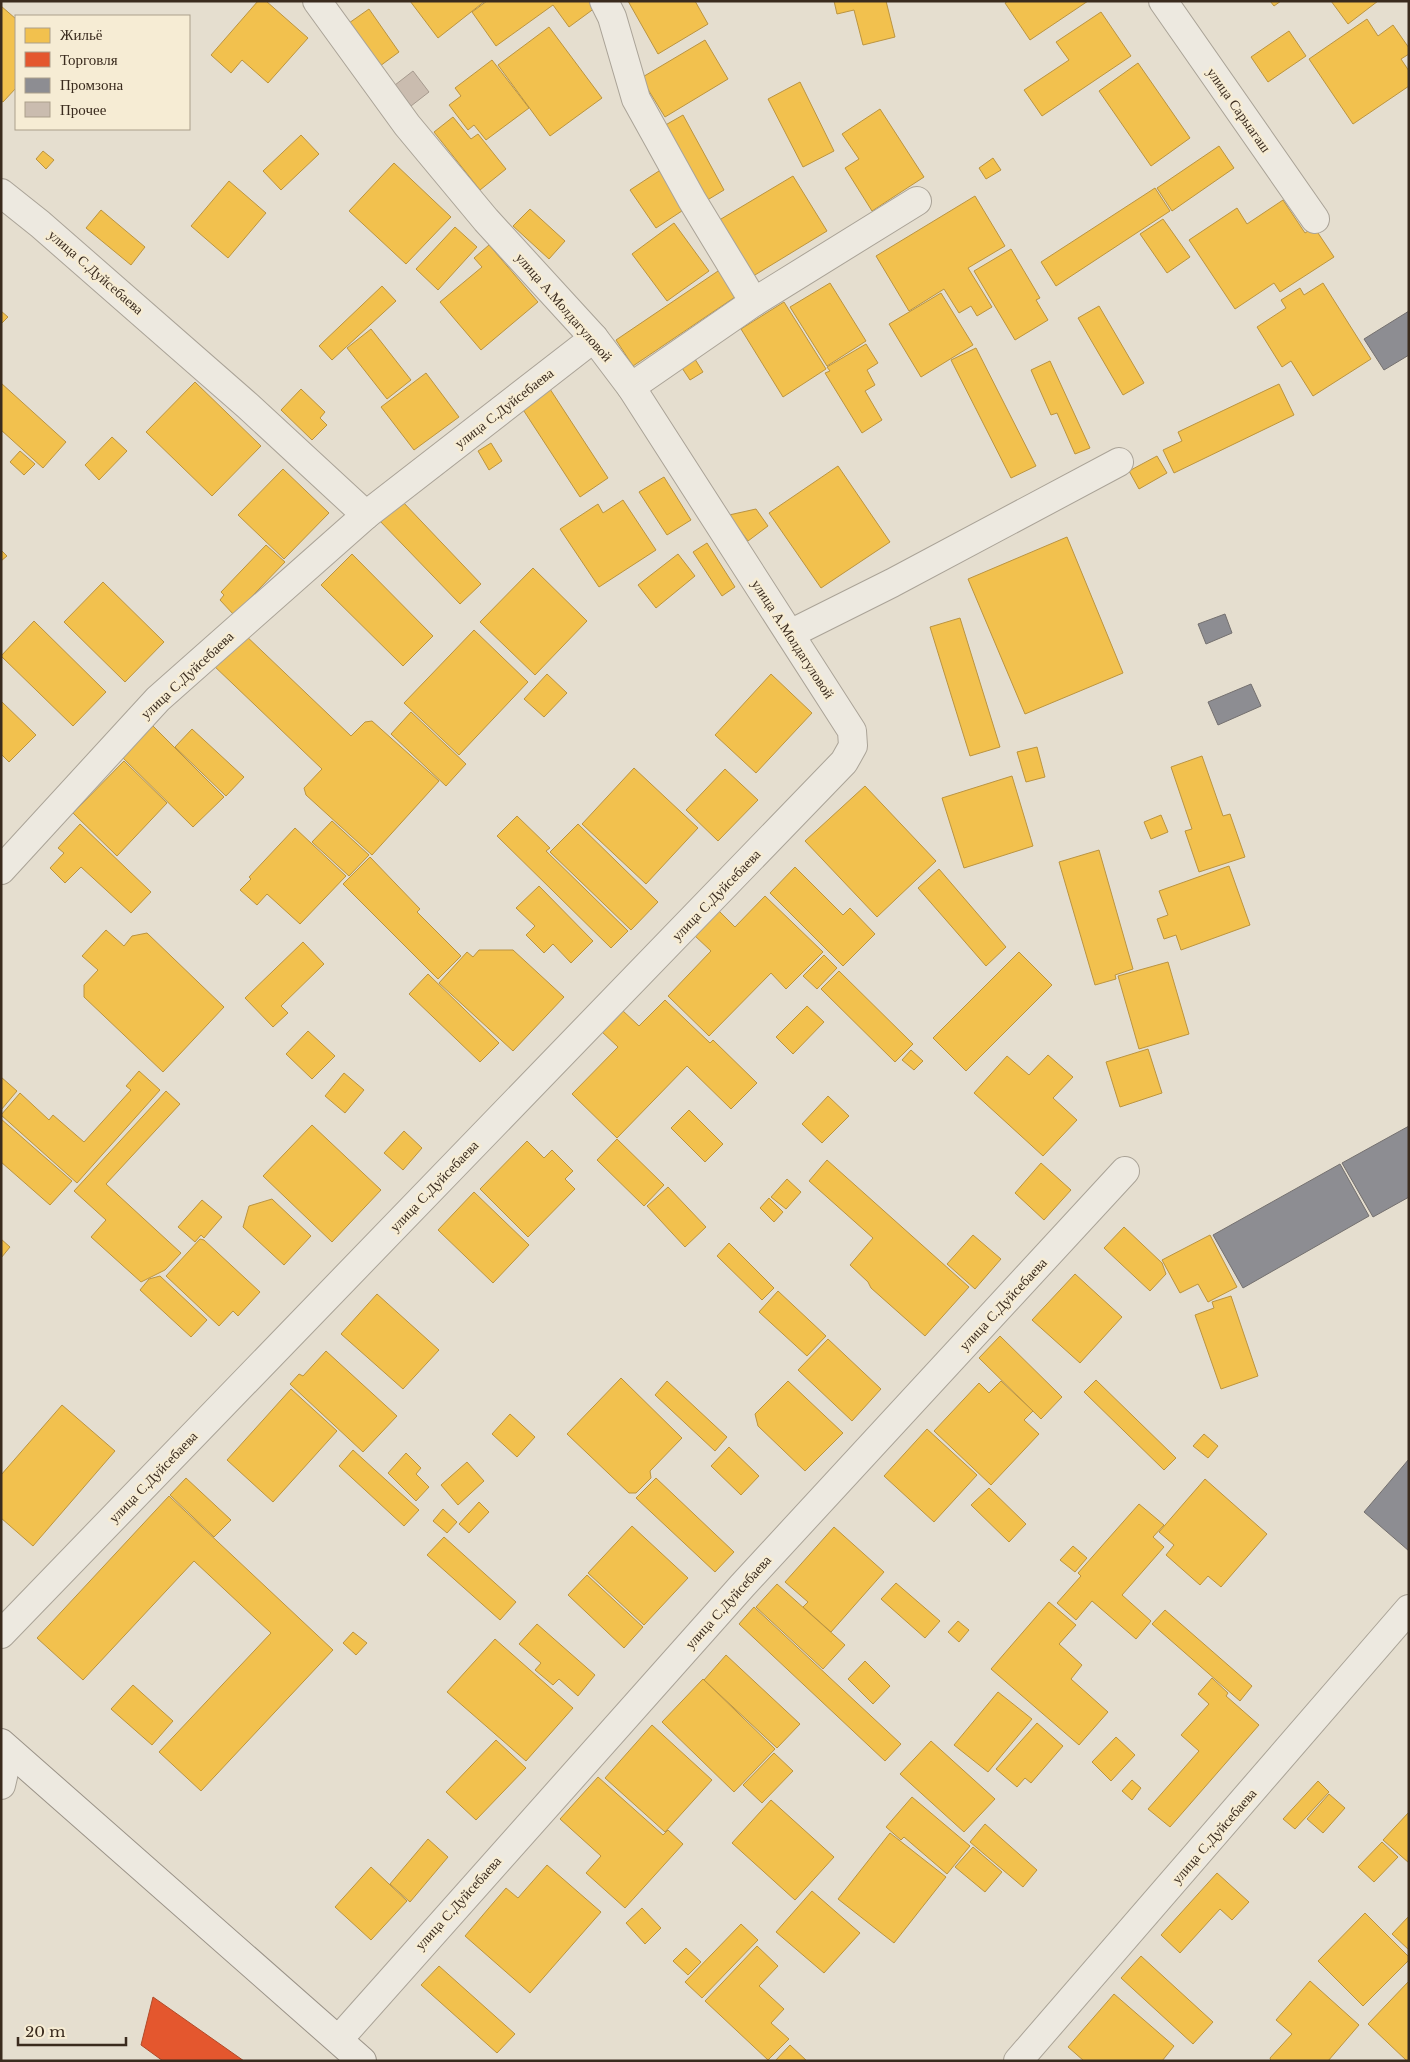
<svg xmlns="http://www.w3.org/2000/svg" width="1410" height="2062" font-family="'Libre Baskerville',serif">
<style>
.homes{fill:#f2c14e;stroke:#bb9440}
.shops{fill:#e4572e;stroke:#b14a29}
.industry{fill:#8d8d92;stroke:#74706f}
.building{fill:#cabcaf;stroke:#a69a8e}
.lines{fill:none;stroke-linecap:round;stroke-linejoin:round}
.street-casing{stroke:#aaa397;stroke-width:30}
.secondary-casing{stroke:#9a9287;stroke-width:30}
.street{stroke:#ede9e0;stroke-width:28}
.secondary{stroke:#ede9e0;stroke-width:28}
.labels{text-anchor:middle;stroke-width:5;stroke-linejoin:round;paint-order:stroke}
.street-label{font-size:14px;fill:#3a2b1e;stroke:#f6ecd4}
</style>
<rect width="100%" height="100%" fill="#e5decf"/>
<!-- homes -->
<g class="homes">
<path d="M258,1H266L308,38L268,83L242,60L231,73L211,55Z"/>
<path d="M410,1H485L438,38Z"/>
<path d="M487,1H596L599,5L569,27L553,5L496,46L472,12Z"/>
<path d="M628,1H695L708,24L658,54Z"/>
<path d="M834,1H886L895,37L863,45L854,10L837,14Z"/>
<path d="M1008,1H1088L1030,40L1005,3Z"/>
<path d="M1270,1H1281L1274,6Z"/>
<path d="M1331,1H1378L1348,24Z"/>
<path d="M1,6L16,19V88L3,102L1,101Z"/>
<path d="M369,9L399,52L380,66L349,23Z"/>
<path d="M1101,12L1131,56L1042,116L1024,90L1069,60L1056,42Z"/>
<path d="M1367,19L1378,36L1393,25L1409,48V54L1401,59L1409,71V86L1353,124L1309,59Z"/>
<path d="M549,27L602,98L550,136L498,65Z"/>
<path d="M1289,31L1306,56L1268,82L1251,57Z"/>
<path d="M705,40L728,79L665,117L641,78Z"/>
<path d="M492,60L529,108L486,140L474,125L468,130L449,105L461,96L455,88Z"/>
<path d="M1138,63L1190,138L1151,166L1099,91Z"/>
<path d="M800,82L834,151L803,167L768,99Z"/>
<path d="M880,109L924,177L872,211L845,168L859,159L842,134Z"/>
<path d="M683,115L724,190L704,202L662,127Z"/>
<path d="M453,117L471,139L478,134L506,169L480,190L434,132Z"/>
<path d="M301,135L319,154L281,190L263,171Z"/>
<path d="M1219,146L1234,168L1172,211L1157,188Z"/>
<path d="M43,151L54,160L46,169L36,159Z"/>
<path d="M993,158L1001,170L986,179L979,168Z"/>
<path d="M394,163L451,217L406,264L349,211Z"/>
<path d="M662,169L688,207L656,228L630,190Z"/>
<path d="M793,176L827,231L750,278L716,222Z"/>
<path d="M229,181L266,213L228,258L191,226Z"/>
<path d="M1155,188L1170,211L1056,286L1041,262Z"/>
<path d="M975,196L1005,246L968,268L992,307L977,316L971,306L959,313L944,289L909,311L876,256Z"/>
<path d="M1283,200L1305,233L1314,227L1334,257L1280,292L1274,283L1235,309L1189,240L1237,208L1247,224Z"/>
<path d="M530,209L565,241L549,259L513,226Z"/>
<path d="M101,210L145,247L131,265L86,228Z"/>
<path d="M1163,219L1190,257L1167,273L1140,234Z"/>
<path d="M674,223L709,271L667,301L632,254Z"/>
<path d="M455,227L477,247L438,290L416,269Z"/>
<path d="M489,245L538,302L481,350L440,302L482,267L474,258Z"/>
<path d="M1011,249L1040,298L1036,300L1048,320L1015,340L974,271Z"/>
<path d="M721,269L738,295L633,366L616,340Z"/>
<path d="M830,283L866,341L827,366L790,307Z"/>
<path d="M1323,283L1371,359L1313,396L1291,361L1282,367L1257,327L1286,308L1281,300L1300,288L1304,295Z"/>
<path d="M382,286L396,301L332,360L319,346Z"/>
<path d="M941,293L973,345L921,377L889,324Z"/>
<path d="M784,302L826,369L783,397L741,329Z"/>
<path d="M1099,306L1144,383L1123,395L1078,318Z"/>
<path d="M1,311L8,317L1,324Z"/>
<path d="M371,329L411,380L387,399L347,348Z"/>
<path d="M866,344L878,363L867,370L875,385L865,391L882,420L862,433L825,373L830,371L827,367Z"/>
<path d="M976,348L1036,466L1011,478L951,360Z"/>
<path d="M693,356L703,372L690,380L680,365Z"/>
<path d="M1050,361L1090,448L1075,454L1057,413L1051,415L1031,370Z"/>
<path d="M426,373L459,417L414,450L381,407Z"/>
<path d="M195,382L261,446L212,496L146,432Z"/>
<path d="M1,383L66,442L43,468L1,430Z"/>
<path d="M1279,384L1294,415L1174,473L1163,450L1182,441L1178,432Z"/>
<path d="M548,386L608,478L580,497L520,405Z"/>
<path d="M301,389L325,412L320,418L327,425L312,440L281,410Z"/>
<path d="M112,437L127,451L99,480L85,465Z"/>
<path d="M491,443L502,461L489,470L478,451Z"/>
<path d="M20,451L35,464L24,475L10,462Z"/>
<path d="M1157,456L1167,473L1139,489L1129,471Z"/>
<path d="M838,466L890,542L821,588L769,513Z"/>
<path d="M283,469L329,513L284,559L238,515Z"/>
<path d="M664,477L691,520L667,535L639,492Z"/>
<path d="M623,500L656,550L599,587L560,529L598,504L603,513Z"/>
<path d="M402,501L481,584L460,604L378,519Z"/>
<path d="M756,509L768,526L748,541L729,515Z"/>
<path d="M1067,537L1123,673L1025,714L968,579Z"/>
<path d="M707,543L735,587L722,596L693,552Z"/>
<path d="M266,545L285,562L234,615L220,600L224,595L221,592Z"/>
<path d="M1,550L7,556L1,561Z"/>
<path d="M352,554L433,636L403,666L321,585Z"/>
<path d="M678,554L695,576L656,608L638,585Z"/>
<path d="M533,568L587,621L535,675L480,622Z"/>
<path d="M103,582L164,642L125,682L64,622Z"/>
<path d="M960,618L1000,747L970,756L930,627Z"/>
<path d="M34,621L106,692L73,726L1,656Z"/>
<path d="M474,630L528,682L459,755L404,703Z"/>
<path d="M242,632L351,736L365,722L372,721L439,781L372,855L306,795L304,788L322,769L212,664Z"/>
<path d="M547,674L567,693L544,717L524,699Z"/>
<path d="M771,674L812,713L756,773L715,735Z"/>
<path d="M1,701L36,735L9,762L1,754Z"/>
<path d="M411,712L466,764L446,786L391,734Z"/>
<path d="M152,725L224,797L193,827L121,756Z"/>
<path d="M192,729L244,777L226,796L175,747Z"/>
<path d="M1037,747L1045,777L1026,782L1017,752Z"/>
<path d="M1202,756L1223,816L1230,814L1245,857L1199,872L1185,831L1192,829L1171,767Z"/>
<path d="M124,761L167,803L117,856L73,813Z"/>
<path d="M634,768L698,828L646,884L582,824Z"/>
<path d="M725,769L758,800L718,841L686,810Z"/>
<path d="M1012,776L1033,846L964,868L942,798Z"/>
<path d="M865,786L936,861L877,917L805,841Z"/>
<path d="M1161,815L1168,832L1151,839L1144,822Z"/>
<path d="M517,816L550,848L546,851L628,931L611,948L497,836Z"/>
<path d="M332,821L369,855L349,876L312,842Z"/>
<path d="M80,824L151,892L131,913L81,867L65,883L50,868L64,853L58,848Z"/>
<path d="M578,824L658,902L631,930L550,852Z"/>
<path d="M295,828L346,876L300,924L267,894L257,905L240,890L251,879L249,877Z"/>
<path d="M1099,850L1133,969L1115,975L1116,979L1095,985L1059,862Z"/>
<path d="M370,857L420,909L417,912L461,956L438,979L343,884Z"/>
<path d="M1229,866L1250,925L1181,950L1176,935L1164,939L1157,919L1168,915L1159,891Z"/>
<path d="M795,867L843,915L850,908L875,934L843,966L770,893Z"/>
<path d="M939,869L1006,947L986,966L918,888Z"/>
<path d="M539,886L593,941L571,963L553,944L544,953L526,935L535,926L516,908Z"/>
<path d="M765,896L823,952L786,989L771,973L709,1036L668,996L711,951L694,935L718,910L735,927Z"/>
<path d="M106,930L124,946L132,936L147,933L224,1007L163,1072L84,997V985L98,970L82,956Z"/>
<path d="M303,942L324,964L281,1006L288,1013L273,1027L245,998Z"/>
<path d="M479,950H513L564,997L513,1051L439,983L467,952L473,957Z"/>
<path d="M1019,952L1052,985L966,1071L933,1038Z"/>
<path d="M824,955L837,968L817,989L803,976Z"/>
<path d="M1168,962L1189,1034L1139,1049L1118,976Z"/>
<path d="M839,971L913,1044L895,1062L821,989Z"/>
<path d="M428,974L499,1043L480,1062L409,994Z"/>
<path d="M665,1000L710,1043L713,1040L757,1083L731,1109L687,1066L617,1138L572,1094L618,1047L601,1031L622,1010L639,1026Z"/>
<path d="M807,1006L824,1022L793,1054L776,1037Z"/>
<path d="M308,1031L335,1056L312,1079L286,1054Z"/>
<path d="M1148,1049L1162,1093L1120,1107L1106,1062Z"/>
<path d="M911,1050L923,1061L914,1070L902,1060Z"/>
<path d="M1048,1055L1073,1077L1053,1098L1077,1120L1043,1156L974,1093L1007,1056L1029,1075Z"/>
<path d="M139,1071L160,1090L77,1183L1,1115L20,1093L49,1120L53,1115L84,1142L131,1090L126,1086Z"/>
<path d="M344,1073L364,1090L345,1113L325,1096Z"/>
<path d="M1,1077L17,1091L1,1110Z"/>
<path d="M166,1091L180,1104L106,1184L181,1253L165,1270L141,1282L91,1237L106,1220L74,1191Z"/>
<path d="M828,1096L849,1116L822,1143L802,1124Z"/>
<path d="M689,1110L723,1144L705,1162L671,1128Z"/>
<path d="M1,1119L72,1181L50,1205L1,1162Z"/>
<path d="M312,1125L381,1190L332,1242L263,1176Z"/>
<path d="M404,1131L422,1148L403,1170L384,1153Z"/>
<path d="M617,1139L664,1185L644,1206L597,1160Z"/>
<path d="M527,1141L544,1158L552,1150L573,1171L565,1179L575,1189L528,1237L480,1189Z"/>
<path d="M827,1160L969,1287L925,1336L871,1288L868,1282L850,1265L873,1238L809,1181Z"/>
<path d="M1041,1163L1071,1190L1044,1220L1015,1193Z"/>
<path d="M787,1179L801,1192L786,1209L771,1197Z"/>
<path d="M668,1187L706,1227L685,1247L647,1206Z"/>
<path d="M474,1192L529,1245L493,1283L438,1230Z"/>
<path d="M769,1198L783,1212L774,1222L760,1208Z"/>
<path d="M272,1199L311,1236L284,1265L243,1227L249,1206Z"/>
<path d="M202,1200L222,1217L204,1238L201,1235L195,1242L178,1227Z"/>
<path d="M1124,1227L1162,1263L1166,1274L1150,1291L1104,1248Z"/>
<path d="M973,1235L1001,1259L975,1289L947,1264Z"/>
<path d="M1210,1235L1237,1287L1208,1302L1198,1284L1180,1293L1162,1260Z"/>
<path d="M1,1239L10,1247L1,1258Z"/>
<path d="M200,1239L204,1240L260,1292L238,1316L233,1311L219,1326L166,1276Z"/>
<path d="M729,1243L774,1288L762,1300L717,1256Z"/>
<path d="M1075,1274L1122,1317L1080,1363L1032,1320Z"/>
<path d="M160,1276L207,1320L191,1337L140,1290L149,1279Z"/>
<path d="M778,1291L826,1336L807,1356L759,1312Z"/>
<path d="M377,1294L439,1350L403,1389L341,1334Z"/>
<path d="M1231,1296L1258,1376L1221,1389L1195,1315L1214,1308L1212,1302Z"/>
<path d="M1000,1336L1062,1397L1041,1419L979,1358Z"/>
<path d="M828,1339L881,1389L852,1421L798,1370Z"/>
<path d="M326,1351L397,1416L363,1452L290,1384L299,1374L303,1376Z"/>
<path d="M621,1378L682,1438L650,1471L651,1478L636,1493H629L567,1434Z"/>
<path d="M1096,1380L1176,1458L1164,1470L1084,1392Z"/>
<path d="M667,1381L727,1437L715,1451L655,1395Z"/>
<path d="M788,1381L843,1433L805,1471L758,1426L755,1414Z"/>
<path d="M1001,1381L1033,1411L1024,1420L1039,1434L991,1485L934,1431L979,1383L989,1393Z"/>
<path d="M291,1389L337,1431L273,1502L227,1460Z"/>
<path d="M62,1405L115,1451L33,1546L1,1518V1475Z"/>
<path d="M510,1414L535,1437L517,1457L492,1434Z"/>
<path d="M927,1429L977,1475L934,1522L884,1476Z"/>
<path d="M1204,1434L1218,1446L1208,1458L1193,1446Z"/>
<path d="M729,1447L759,1476L741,1495L711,1466Z"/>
<path d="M353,1450L419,1510L404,1526L339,1466Z"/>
<path d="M406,1453L421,1468L416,1474L429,1487L416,1501L388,1473Z"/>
<path d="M467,1462L484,1481L458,1505L441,1485Z"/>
<path d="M186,1478L231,1520L214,1537L170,1495Z"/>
<path d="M656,1478L734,1552L715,1572L636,1498Z"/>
<path d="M1205,1479L1267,1534L1221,1587L1208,1576L1200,1585L1166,1555L1174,1545L1159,1532Z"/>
<path d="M989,1488L1026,1524L1009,1542L971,1505Z"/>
<path d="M169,1496L333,1650L201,1791L159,1752L271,1633L194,1561L83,1680L37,1638Z"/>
<path d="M479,1502L489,1512L469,1533L459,1524Z"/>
<path d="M1139,1504L1164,1525L1153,1537L1164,1547L1122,1595L1151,1621L1136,1639L1092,1601L1076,1620L1057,1603L1081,1576L1078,1573Z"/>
<path d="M443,1509L457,1522L447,1533L433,1521Z"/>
<path d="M632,1526L688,1578L644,1625L588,1573Z"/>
<path d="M834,1527L884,1572L831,1632L803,1607L808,1602L785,1582Z"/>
<path d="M444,1537L516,1602L500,1620L427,1555Z"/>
<path d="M1073,1546L1087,1558L1075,1572L1060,1560Z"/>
<path d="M587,1575L643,1627L624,1648L568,1595Z"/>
<path d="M896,1583L940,1621L925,1638L881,1599Z"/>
<path d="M777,1584L845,1645L823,1669L756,1607Z"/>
<path d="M1049,1602L1076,1625L1059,1644L1082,1665L1071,1679L1108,1712L1079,1745L991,1669Z"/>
<path d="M754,1607L901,1744L885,1761L739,1624Z"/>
<path d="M1165,1610L1252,1686L1240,1701L1152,1624Z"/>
<path d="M958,1621L969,1630L959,1642L948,1632Z"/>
<path d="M537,1624L595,1675L578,1696L559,1679L553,1685L535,1670L541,1663L519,1644Z"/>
<path d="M353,1632L367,1643L356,1655L343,1643Z"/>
<path d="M495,1639L573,1708L526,1761L447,1692Z"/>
<path d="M726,1655L800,1724L777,1748L704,1680Z"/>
<path d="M865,1661L890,1686L873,1704L848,1679Z"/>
<path d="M1212,1678L1228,1693L1226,1696L1259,1725L1170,1827L1148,1809L1199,1751L1181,1735L1209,1704L1198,1694Z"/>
<path d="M703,1679L775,1749L734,1792L662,1722Z"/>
<path d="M133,1685L173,1721L152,1745L111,1709Z"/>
<path d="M998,1692L1032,1719L988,1772L954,1745Z"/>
<path d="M1037,1723L1063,1746L1031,1783L1025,1778L1017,1787L996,1769Z"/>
<path d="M652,1725L712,1780L665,1832L605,1778Z"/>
<path d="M1116,1737L1135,1755L1111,1781L1092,1762Z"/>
<path d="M496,1740L526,1768L476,1820L446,1792Z"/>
<path d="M931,1741L995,1799L964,1832L900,1774Z"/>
<path d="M774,1753L793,1771L762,1803L743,1785Z"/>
<path d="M598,1777L663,1835L668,1830L683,1844L625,1908L586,1873L601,1856L560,1819Z"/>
<path d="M1132,1780L1141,1788L1132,1800L1122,1791Z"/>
<path d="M1318,1781L1329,1792L1295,1829L1283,1819Z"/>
<path d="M1329,1794L1345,1808L1323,1833L1307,1819Z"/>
<path d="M912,1797L970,1846L947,1874L904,1837L901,1840L886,1827Z"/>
<path d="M771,1800L834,1857L795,1900L732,1843Z"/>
<path d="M1409,1812V1863L1383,1840Z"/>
<path d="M985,1824L1037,1870L1023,1887L970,1842Z"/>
<path d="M890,1833L946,1877L894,1943L838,1899Z"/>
<path d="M428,1839L448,1857L410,1902L390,1884Z"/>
<path d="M1382,1842L1398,1857L1374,1882L1358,1867Z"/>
<path d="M973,1847L1002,1872L985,1892L955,1867Z"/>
<path d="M547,1865L601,1912L530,1993L465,1936L506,1888L518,1898Z"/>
<path d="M371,1867L407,1901L371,1940L335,1907Z"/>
<path d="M1217,1873L1249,1902L1232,1920L1220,1909L1180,1953L1161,1935Z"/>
<path d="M812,1891L860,1933L824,1973L776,1932Z"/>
<path d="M642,1908L661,1928L645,1944L626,1923Z"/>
<path d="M1365,1913L1409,1957V1960L1363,2006L1318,1961Z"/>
<path d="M1409,1916V1950L1392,1934Z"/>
<path d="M741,1924L758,1940L702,1998L685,1982Z"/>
<path d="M757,1946L778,1966L759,1986L784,2009L771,2023L789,2039L768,2060L705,2001Z"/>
<path d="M686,1948L701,1962L688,1975L673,1961Z"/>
<path d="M1141,1956L1213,2022L1193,2044L1121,1978Z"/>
<path d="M439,1966L515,2034L497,2053L421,1985Z"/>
<path d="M1310,1981L1359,2025L1328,2061H1271L1270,2058L1292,2034L1276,2020Z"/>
<path d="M1409,1981V2061H1407L1368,2024Z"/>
<path d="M1114,1994L1174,2046L1162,2061H1084L1068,2047Z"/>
<path d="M790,2045L807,2061H775Z"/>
</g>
<!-- shops -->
<path class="shops" d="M153,1997L244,2061H163L141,2045Z"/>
<!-- industry -->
<g class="industry">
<path d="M1409,311V355L1384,370L1364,339Z"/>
<path d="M1225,614L1232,633L1206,644L1198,624Z"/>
<path d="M1251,684L1261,706L1218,725L1208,702Z"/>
<path d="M1409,1126V1197L1373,1217L1342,1163Z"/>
<path d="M1340,1164L1369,1216L1243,1288L1213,1235Z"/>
<path d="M1409,1459V1551L1364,1512Z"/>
</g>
<!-- building -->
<path class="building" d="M413,71L429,92L411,106L395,85Z"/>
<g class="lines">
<defs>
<g id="street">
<path d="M604,1L612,17L636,99L692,200L754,302"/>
<path d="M1163,1L1315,219"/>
<path d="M1,193L40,224L248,406L366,515"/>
<path d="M631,387L754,302L917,201"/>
<path d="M790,634L892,583L1119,462"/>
<path d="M1,870L158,699L366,515L594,338"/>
<path d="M1,1634L844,762L853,746L852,731L631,387L594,338L486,220L407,125L317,1"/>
<path d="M1,1785L9,1751"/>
<path d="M339,2039L742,1586L1125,1171"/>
<path d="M1018,2061L1409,1609"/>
</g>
<path id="secondary" d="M1,1743L362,2061"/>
</defs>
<!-- street casing -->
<use href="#street" class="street-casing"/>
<!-- secondary casing -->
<use href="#secondary" class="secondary-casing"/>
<!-- street -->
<use href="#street" class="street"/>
<!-- secondary -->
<use href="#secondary" class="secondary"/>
</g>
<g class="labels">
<!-- street labels -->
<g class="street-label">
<text transform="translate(1239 110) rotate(55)" y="5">улица Сарыагаш</text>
<text transform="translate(96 272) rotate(41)" y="5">улица С.Дуйсебаева</text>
<text transform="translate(564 307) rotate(49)" y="5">улица А.Молдагуловой</text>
<text transform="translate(504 408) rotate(-38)" y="5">улица С.Дуйсебаева</text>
<text transform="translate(793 639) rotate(57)" y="5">улица А.Молдагуловой</text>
<text transform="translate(187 675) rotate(-43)" y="5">улица С.Дуйсебаева</text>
<text transform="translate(716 895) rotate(-46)" y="5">улица С.Дуйсебаева</text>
<text transform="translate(434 1186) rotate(-46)" y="5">улица С.Дуйсебаева</text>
<text transform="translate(1003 1304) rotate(-47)" y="5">улица С.Дуйсебаева</text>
<text transform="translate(153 1477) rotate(-46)" y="5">улица С.Дуйсебаева</text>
<text transform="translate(728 1602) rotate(-48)" y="5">улица С.Дуйсебаева</text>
<text transform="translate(1214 1836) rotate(-49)" y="5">улица С.Дуйсебаева</text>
<text transform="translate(458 1903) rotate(-48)" y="5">улица С.Дуйсебаева</text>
</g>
</g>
<!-- border -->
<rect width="1410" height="2062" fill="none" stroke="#3a2b1e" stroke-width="5"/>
<!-- legend -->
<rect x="15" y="15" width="175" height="115" fill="#f6ecd4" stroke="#ab9f8b"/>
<rect x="25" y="28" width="25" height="15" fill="#f2c14e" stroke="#ab9f8b"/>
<text x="60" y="40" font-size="15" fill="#3a2b1e">Жильё</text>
<rect x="25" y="52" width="25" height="15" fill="#e4572e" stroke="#ab9f8b"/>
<text x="60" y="65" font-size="15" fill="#3a2b1e">Торговля</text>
<rect x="25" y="78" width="25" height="15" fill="#8d8d92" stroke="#ab9f8b"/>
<text x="60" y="90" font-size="15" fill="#3a2b1e">Промзона</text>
<rect x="25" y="102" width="25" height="15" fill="#cabcaf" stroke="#ab9f8b"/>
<text x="60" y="115" font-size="15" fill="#3a2b1e">Прочее</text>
<!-- scale -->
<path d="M18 2037v8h108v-8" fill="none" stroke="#3a2b1e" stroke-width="2.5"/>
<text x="25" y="2037" font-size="15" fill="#3a2b1e" stroke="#f6ecd4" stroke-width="4" paint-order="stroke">20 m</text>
</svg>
